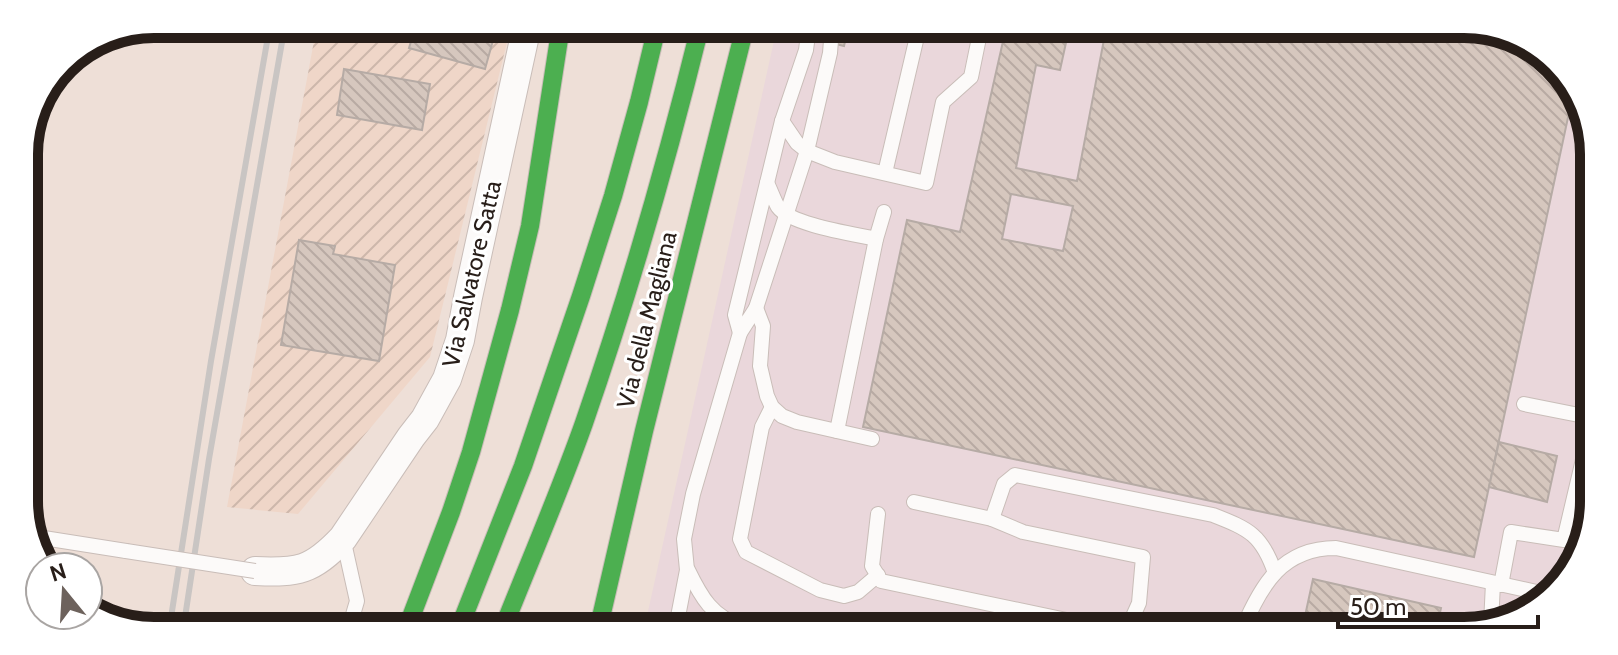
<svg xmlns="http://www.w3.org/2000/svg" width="1618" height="655" font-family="Cabin,sans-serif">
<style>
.commercial{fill:#ead7db}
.industrial{fill:url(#industrial-furrows)}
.building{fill:url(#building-back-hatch);stroke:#b6aba5;stroke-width:2;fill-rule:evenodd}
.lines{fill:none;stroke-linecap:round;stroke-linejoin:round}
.lane-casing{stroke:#c9bdb8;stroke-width:16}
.street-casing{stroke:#c9bdb8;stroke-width:30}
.fast-casing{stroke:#c9bdb8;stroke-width:20}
.lane{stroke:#fcfaf9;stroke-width:14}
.street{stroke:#fcfaf9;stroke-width:28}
.fast{stroke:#4caf50;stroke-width:18}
.rail{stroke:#c9c5c3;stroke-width:6}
.lane-bridge-casing{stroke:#c9bdb8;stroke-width:16;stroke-linecap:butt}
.lane-bridge{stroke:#fcfaf9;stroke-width:14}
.labels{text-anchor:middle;stroke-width:6;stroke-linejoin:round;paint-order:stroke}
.street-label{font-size:24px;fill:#281e19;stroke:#fff}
.rim{fill:none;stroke:#281e19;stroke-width:10}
</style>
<defs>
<pattern id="industrial-furrows" width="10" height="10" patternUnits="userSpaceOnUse" patternTransform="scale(2)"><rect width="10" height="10" fill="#efd6c8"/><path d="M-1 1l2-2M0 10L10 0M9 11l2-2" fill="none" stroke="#cdb7ab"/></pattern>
<pattern id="building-back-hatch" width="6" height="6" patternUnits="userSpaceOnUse" patternTransform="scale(2)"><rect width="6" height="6" fill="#d6c7be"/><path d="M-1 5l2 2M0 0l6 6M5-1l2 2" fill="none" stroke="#b8aaa3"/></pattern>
</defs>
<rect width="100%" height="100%" fill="#eedfd7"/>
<!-- commercial -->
<path class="commercial" d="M777,27L1506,31L1562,69L1593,136L1587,543L1543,604L1472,631L651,627L645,625Z"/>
<!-- industrial -->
<path class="industrial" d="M317,25L511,26L430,357L298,514L227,507Z"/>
<!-- building -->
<g class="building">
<path d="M416,25L497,26L485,69L409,48Z"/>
<path d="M784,27L840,28L848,29L844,46L783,31Z"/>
<path d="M1006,28L1069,29L1060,70L1036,65L1016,168L1077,181L1106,29L1506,31L1562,69L1573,94L1474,557L863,427L907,220L960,232ZM1011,194L1073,206L1063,251L1002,239Z"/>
<path d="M344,69L430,84L422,130L337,115Z"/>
<path d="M299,240L335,246L333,254L395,265L379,361L281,345Z"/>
<path d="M1499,442L1557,456L1547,502L1489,487Z"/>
<path d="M1313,579L1441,608L1436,631L1302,630Z"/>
</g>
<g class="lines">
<defs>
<g id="lane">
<path d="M782,121L797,143L807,151L835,162L926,183L943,102L971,77L981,28"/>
<path d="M885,173L919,28"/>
<path d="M767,183C771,191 774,200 778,207C791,225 854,234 876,239"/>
<path d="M756,308L763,326L760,366L767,396L772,407L782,416L797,422L872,439"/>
<path d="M740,333L735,315L782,121L806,50L809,27"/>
<path d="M1524,404L1589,417"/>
<path d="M772,407L762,427L740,539L746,552L820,590L844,596L858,592L878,575"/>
<path d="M837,431L876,239L884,212"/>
<path d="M914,502L992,519L1004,484L1015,475L1213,515C1249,529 1262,535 1275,573"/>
<path d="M878,514L872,566L881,581L1095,626L1117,628L1130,623L1139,603L1143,557L1023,532L992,519"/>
<path d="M31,536L126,551"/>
<path d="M343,538L357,601L350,625"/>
<path d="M688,570C701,597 712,617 743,627"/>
<path d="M1501,585L1511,532L1564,540L1589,434"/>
<path d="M1491,624L1493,583"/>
<path d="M676,627L687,570L684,539L693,494L740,333L756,308L807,151L830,53L832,28"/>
<path d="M1242,630C1261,585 1282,548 1336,548L1550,595"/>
</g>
<path id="street" d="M255,571C298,573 312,571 343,538L411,437L425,419L447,379L460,340L468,297L527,26"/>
<g id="fast">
<path d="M408,625L451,512L471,452L510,310L530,226L561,26"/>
<path d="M460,626L523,466L581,296L613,196L639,102L657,27"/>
<path d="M504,626C531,558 560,491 584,423C629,293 667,161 700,27"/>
<path d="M599,626L644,431L745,27"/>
</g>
</defs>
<!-- lane casing -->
<use href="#lane" class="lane-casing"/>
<!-- street casing -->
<use href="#street" class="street-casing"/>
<!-- fast casing -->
<use href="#fast" class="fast-casing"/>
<!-- lane -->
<use href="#lane" class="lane"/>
<!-- street -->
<use href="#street" class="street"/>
<!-- fast -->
<use href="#fast" class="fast"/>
<!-- rail -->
<g class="rail">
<path d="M170,624L211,361L270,25"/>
<path d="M184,624L209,459L285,25"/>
</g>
<defs>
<path id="lane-bridge" d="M126,551L255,571"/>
</defs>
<!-- lane-bridge casing -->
<use href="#lane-bridge" class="lane-bridge-casing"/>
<!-- lane-bridge -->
<use href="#lane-bridge" class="lane-bridge"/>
</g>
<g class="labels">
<!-- street labels -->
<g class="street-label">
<text transform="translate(472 274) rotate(-77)" y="8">Via Salvatore Satta</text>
<text transform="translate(647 320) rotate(-76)" y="8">Via della Magliana</text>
</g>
</g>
<!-- crop -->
<path d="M0 0H1618V655H0ZM154 38H1464A116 116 0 0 1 1580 154V501A116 116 0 0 1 1464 617H154A116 116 0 0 1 38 501V154A116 116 0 0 1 154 38Z" fill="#fff" fill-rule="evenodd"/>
<path class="rim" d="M154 38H1464A116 116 0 0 1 1580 154V501A116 116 0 0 1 1464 617H154A116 116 0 0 1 38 501V154A116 116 0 0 1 154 38Z"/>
<!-- north arrow -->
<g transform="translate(64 591) rotate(342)"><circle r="38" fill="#ffffff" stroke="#a9a5a3" stroke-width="2"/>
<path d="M0-6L14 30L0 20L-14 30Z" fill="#6d625c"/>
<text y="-12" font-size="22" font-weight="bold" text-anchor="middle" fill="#281e19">N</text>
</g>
<!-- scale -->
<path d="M1338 615v12h200v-12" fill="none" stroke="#281e19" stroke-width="4"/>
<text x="1350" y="615" font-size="24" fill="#281e19" stroke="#ffffff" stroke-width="6" paint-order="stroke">50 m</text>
</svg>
